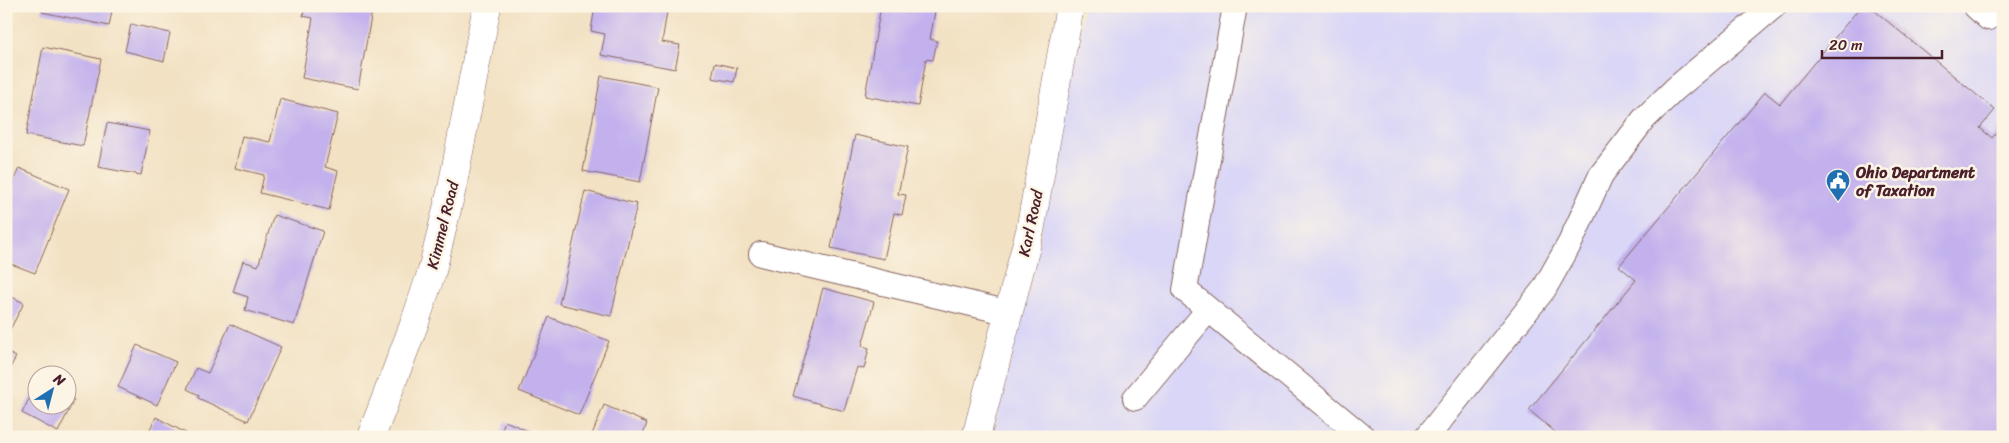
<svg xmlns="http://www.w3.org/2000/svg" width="2009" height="443" font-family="Sriracha,sans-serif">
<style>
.built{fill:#d9d6f7}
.building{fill:#c2b1ed}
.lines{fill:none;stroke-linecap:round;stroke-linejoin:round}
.service-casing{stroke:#856360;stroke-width:26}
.minor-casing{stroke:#856360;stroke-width:29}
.secondary-casing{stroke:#856360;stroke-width:29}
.service{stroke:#fff;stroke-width:24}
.minor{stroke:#fff;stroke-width:28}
.secondary{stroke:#fff;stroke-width:28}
.labels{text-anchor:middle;stroke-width:5;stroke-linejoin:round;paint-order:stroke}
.poi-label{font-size:16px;font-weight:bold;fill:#4a1f2b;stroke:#fcf5e5;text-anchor:start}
.street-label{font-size:16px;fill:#4a1f2b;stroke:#fcf5e5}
</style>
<rect width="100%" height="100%" fill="#fcf5e5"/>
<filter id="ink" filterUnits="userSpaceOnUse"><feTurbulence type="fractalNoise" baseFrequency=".02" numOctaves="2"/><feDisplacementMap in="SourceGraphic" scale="10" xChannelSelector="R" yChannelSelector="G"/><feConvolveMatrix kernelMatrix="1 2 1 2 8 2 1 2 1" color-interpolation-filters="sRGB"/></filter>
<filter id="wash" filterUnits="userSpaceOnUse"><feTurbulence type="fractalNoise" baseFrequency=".0096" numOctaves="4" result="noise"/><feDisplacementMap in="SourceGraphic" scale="20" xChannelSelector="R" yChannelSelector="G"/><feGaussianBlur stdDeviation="1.12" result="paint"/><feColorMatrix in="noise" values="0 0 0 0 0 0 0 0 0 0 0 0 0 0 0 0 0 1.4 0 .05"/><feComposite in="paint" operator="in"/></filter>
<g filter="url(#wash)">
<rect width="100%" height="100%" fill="#f2e1c3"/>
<!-- built -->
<path class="built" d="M1084,6H2003V437H992L1035,263Z"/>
<g id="blocks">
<!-- building -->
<g class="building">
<path d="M43,6H113L109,26L42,12Z"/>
<path d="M305,6H373L358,89L302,78L313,18L303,16Z"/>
<path d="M595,6H668L662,42L680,45L675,69L601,55L605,34L591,31Z"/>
<path d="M881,6H936L930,39L937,41L933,60L926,59L918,106L865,96Z"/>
<path d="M1861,6H1869L1995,110L1980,128L1992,138L2003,125V437H1561L1529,410L1636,280L1619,266L1765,92L1780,104Z"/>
<path d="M131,24L170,33L164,61L125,51Z"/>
<path d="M43,47L101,59L83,146L26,135Z"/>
<path d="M715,63L737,68L734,82L712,78Z"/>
<path d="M601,76L658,87L640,182L583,171Z"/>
<path d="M280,99L338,114L325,167L338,171L329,210L260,193L264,175L235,168L242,136L270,142Z"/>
<path d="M107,123L150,131L141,175L98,167Z"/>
<path d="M855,135L908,147L898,194L906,195L902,215L894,213L884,259L831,248Z"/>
<path d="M19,168L69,189L35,273L6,262V199Z"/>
<path d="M585,191L637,204L611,316L559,304Z"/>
<path d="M274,215L323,231L294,325L245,310L248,297L233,292L243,261L258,266Z"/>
<path d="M823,288L874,302L862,346L869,348L864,369L857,367L844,411L793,396Z"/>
<path d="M6,294L24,303L6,337Z"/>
<path d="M549,317L609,341L579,415L519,391Z"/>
<path d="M230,324L281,347L248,421L198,398L199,395L187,389L196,368L208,373Z"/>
<path d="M137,345L176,362L157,405L118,387Z"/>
<path d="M6,352L16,357L6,375Z"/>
<path d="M38,381V406H68V396L74,400L58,432L22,413Z"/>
<path d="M604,405L647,423L642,437H591Z"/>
<path d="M156,417L193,437H146Z"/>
<path d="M505,421L542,437H499Z"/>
</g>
</g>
</g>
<g filter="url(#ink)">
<use href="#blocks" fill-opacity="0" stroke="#856360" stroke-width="1"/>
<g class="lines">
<defs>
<g id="service">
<path d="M1235,6L1185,290L1363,437"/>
<path d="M1975,6L1988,18"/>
<path d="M761,254L1010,313"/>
<path d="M1135,398L1208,310"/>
<path d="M1427,437L1544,289L1570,243L1601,175L1644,119L1675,89L1774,6"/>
</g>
<path id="minor" d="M371,437L415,322L432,271L452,188L487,6"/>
<path id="secondary" d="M976,437L1030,231L1070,6"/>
</defs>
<!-- service casing -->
<use href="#service" class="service-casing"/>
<!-- minor casing -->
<use href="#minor" class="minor-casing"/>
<!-- secondary casing -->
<use href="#secondary" class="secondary-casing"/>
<!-- service -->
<use href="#service" class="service"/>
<!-- minor -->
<use href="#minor" class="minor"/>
<!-- secondary -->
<use href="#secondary" class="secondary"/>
</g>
</g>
<!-- icons -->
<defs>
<symbol id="civic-pin" viewBox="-11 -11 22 30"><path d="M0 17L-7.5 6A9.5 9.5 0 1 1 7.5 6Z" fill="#1f6fb2" stroke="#fcf5e5"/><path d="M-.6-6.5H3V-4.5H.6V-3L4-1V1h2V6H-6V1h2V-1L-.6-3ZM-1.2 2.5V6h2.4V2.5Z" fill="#fff"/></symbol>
</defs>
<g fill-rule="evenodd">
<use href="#civic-pin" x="1824" y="167" width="28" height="38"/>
</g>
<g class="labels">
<!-- poi labels -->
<g class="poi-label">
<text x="1856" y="178">Ohio Department<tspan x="1856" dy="18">of Taxation</tspan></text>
</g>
<!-- street labels -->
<g class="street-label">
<text transform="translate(1030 223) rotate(-78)" y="6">Karl Road</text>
<text transform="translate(442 225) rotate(-76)" y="6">Kimmel Road</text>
</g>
</g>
<!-- margin -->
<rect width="2009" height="443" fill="none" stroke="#fcf5e5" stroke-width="25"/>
<!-- north arrow -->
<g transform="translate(52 390) rotate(36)"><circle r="24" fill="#fcf5e5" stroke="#b59f9b"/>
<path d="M0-4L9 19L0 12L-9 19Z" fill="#1f6fb2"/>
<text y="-8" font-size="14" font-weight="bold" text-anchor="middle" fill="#4a1f2b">N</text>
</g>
<!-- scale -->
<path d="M1822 50v8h120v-8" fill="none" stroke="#4a1f2b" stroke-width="2.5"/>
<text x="1829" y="50" font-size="15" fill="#4a1f2b" stroke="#fcf5e5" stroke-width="4" paint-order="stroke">20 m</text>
</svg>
